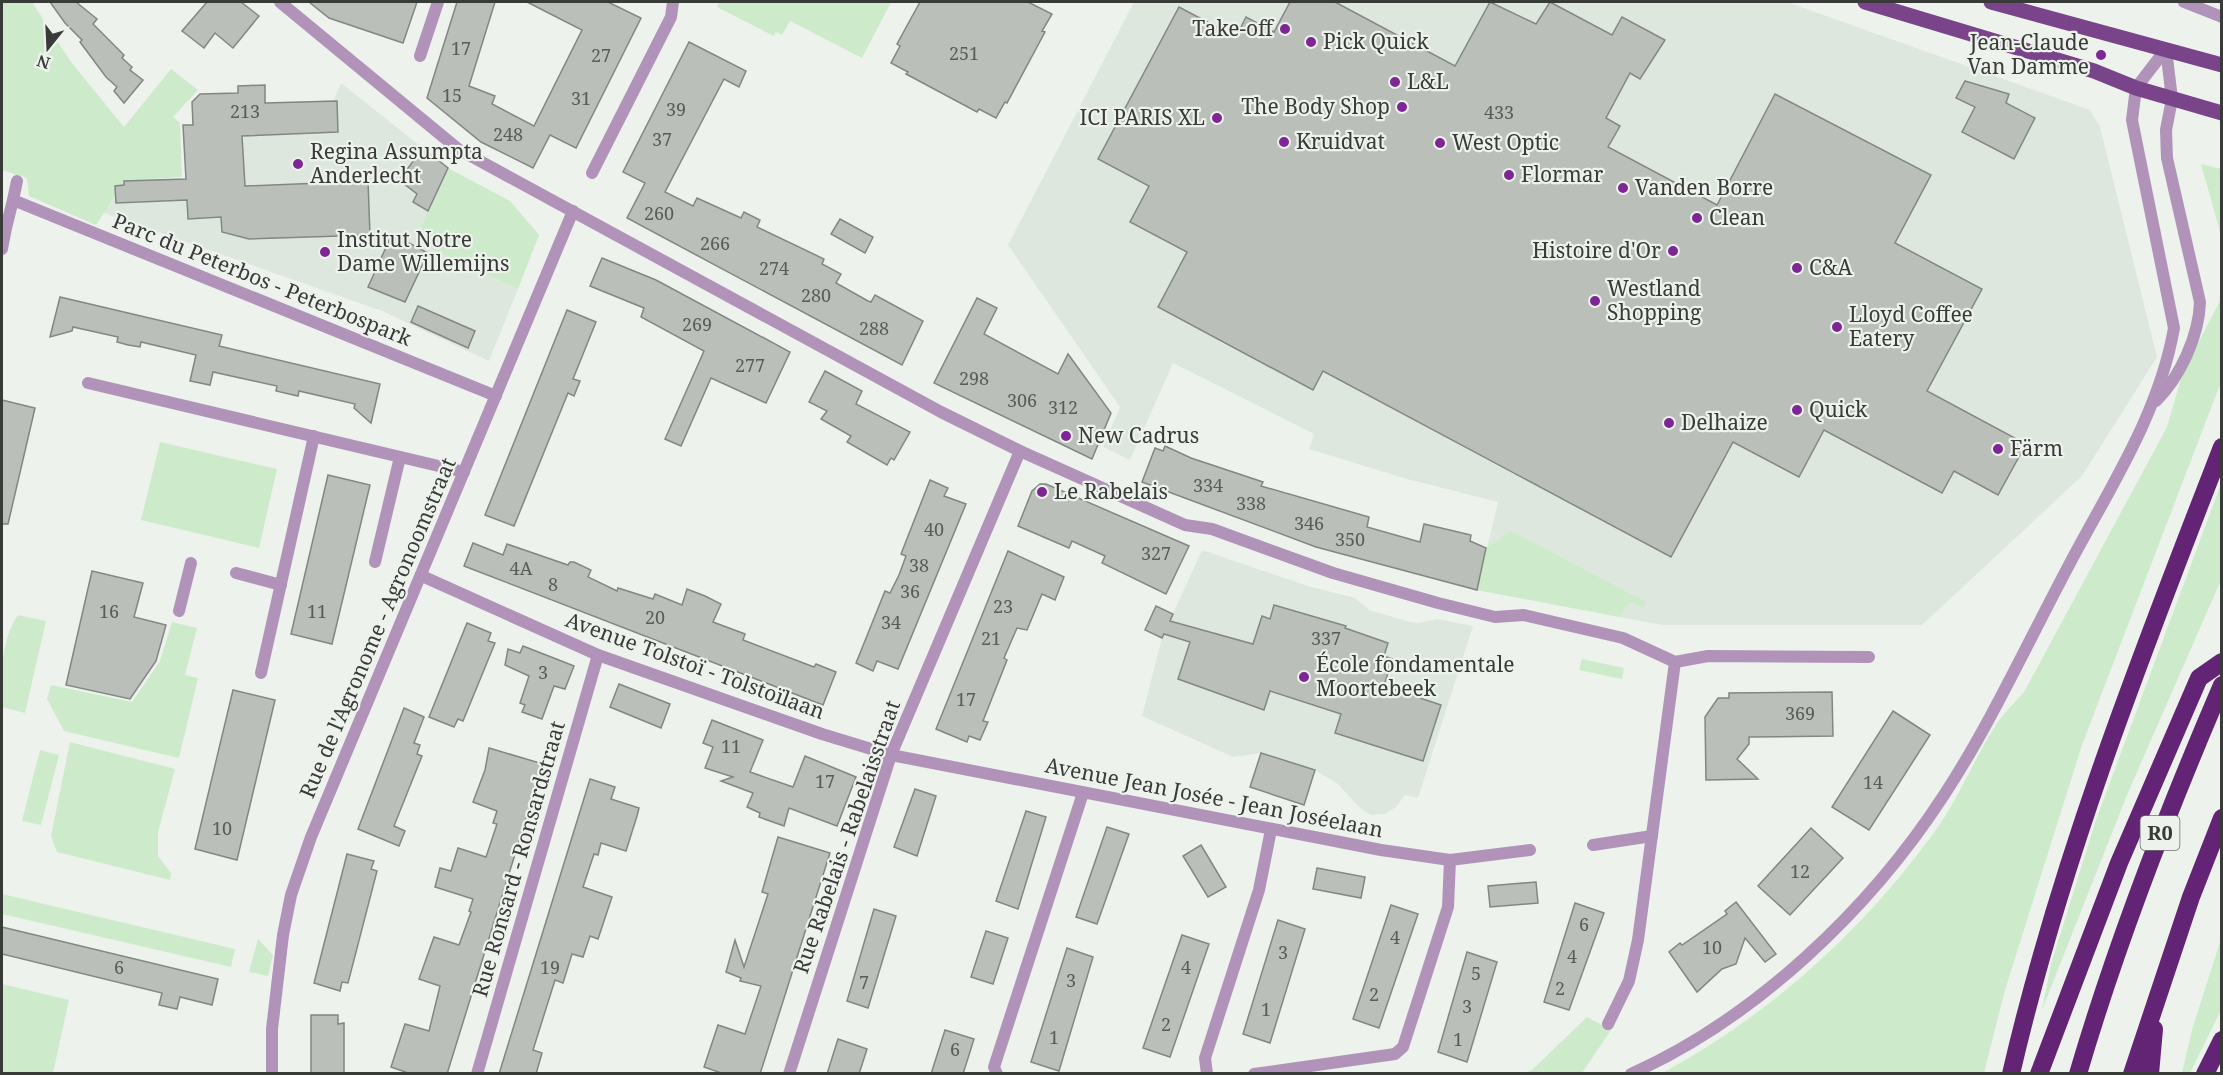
<svg xmlns="http://www.w3.org/2000/svg" width="2223" height="1075" font-family="'Noto Serif',serif">
<style>
.built{fill:#dee7dd}
.green{fill:#cdebcb}
.building{fill:#babfba;stroke:#838783;stroke-width:1.5}
.lines{fill:none;stroke-linecap:round;stroke-linejoin:round}
.street{stroke:#b193ba;stroke-width:12}
.primary{stroke:#794489;stroke-width:15}
.highway{stroke:#642476;stroke-width:18}
.poi-dot{fill:#7d2694;stroke:#edf2ed;stroke-width:2}
.labels{text-anchor:middle;stroke-width:4.5;stroke-linejoin:round;paint-order:stroke}
.number-label{font-size:18px;fill:#595c59}
.shield{fill:#edf2ed;stroke:#6f726f;stroke-width:1.5}
.shield-label{font-size:20px;font-weight:bold;fill:#393b39}
.poi-label{font-size:21px;fill:#393b39;stroke:#edf2ed;text-anchor:start}
.street-label{font-size:21px;fill:#393b39;stroke:#edf2ed}
</style>
<rect width="100%" height="100%" fill="#edf2ed"/>
<!-- built -->
<g class="built">
<path d="M1134,2H1787L2090,110L2100,127L2157,357L2082,476L1922,625H1662L1477,590L1498,502L1407,479L1309,449L1314,434L1173,363L1130,460L1103,447L1120,407L1008,245Z"/>
<path d="M341,83L448,168L414,241L518,289L489,361L382,311L104,213L115,197V186L124,185V181L177,179V196L187,195L183,125H197L239,104L238,86L265,85V103L334,100Z"/>
<path d="M1202,550L1311,587L1355,598L1369,610L1410,622L1419,623L1437,619L1473,626L1418,798L1405,795L1396,807L1384,814L1371,815L1360,808L1338,784L1315,770L1304,805L1250,787L1261,753L1233,757L1142,716L1162,638Z"/>
</g>
<!-- green -->
<g class="green">
<path d="M2,2H32L71,62L124,127L171,69L198,90L173,117L180,123L182,177L124,181L123,185H115V196L96,225L29,196L27,178L2,170Z"/>
<path d="M719,2H891L862,58L790,21L782,35L776,32L774,36L717,7Z"/>
<path d="M2201,164L2221,169V235Z"/>
<path d="M448,168L510,201L539,235L518,289L414,241Z"/>
<path d="M2221,299V382L2082,745L2005,990L1984,1073L1661,1074C1769,1015 1861,933 1933,834C1958,800 1974,759 1997,723C2005,712 2015,702 2024,692L2167,427L2183,372Z"/>
<path d="M160,442L277,469L259,548L141,520Z"/>
<path d="M2221,484V580L2127,795L2042,1010L2051,964L2096,820Z"/>
<path d="M1511,531L1646,602L1643,608L1630,602L1620,617L1477,590L1486,548Z"/>
<path d="M18,615L46,621L25,713L2,707C1,678 0,641 18,615Z"/>
<path d="M172,622L197,628L185,675L198,678L179,758L64,731L47,699L51,685L132,702L160,661Z"/>
<path d="M1582,659L1624,668L1622,679L1579,670Z"/>
<path d="M70,742L175,769L158,832V856L171,873L170,880L57,852L51,836Z"/>
<path d="M40,750L59,755L41,825L22,821Z"/>
<path d="M2,894L235,949L231,967L2,914Z"/>
<path d="M258,939L273,955L268,976L249,972Z"/>
<path d="M2221,939V1010L2190,1073H2182L2192,1030Z"/>
<path d="M2,984L69,1000L53,1073H2Z"/>
<path d="M1587,1017L1611,1030L1582,1073L1522,1074L1532,1070Z"/>
</g>
<!-- building -->
<g class="building">
<path d="M50,2H76L97,19L93,24L124,55L122,58L132,67L130,70L143,80L124,103L114,91L117,87L106,77L80,42L82,40L65,23Z"/>
<path d="M207,2H241L259,16L233,48L215,33L204,48L182,31Z"/>
<path d="M309,2H417L403,43L329,18Z"/>
<path d="M457,2H495L469,86L495,96L492,104L534,126L582,30L527,2H608L641,18L576,148L550,135L533,168L481,142L427,98Z"/>
<path d="M920,2H1028L1052,14L1042,31L1045,32L1007,103L1005,102L996,118L979,109L977,112L906,74L908,72L891,63L900,46L897,44Z"/>
<path d="M1290,2H1335L1455,66L1490,2L1536,24L1550,2L1612,35L1622,17L1665,40L1640,79L1630,73L1606,118L1620,126L1608,147L1717,205L1775,94L1931,175L1895,243L1982,289L1927,391L2026,444L1998,495L1954,471L1942,493L1824,430L1799,477L1733,442L1671,557L1323,371L1313,390L1158,307L1187,252L1130,222L1149,186L1098,159L1179,7L1236,37L1246,17L1274,32Z"/>
<path d="M689,42L746,71L739,87L724,79L665,192L693,206L697,198L741,218L744,212L760,220L757,227L824,259L822,264L841,274L836,283L868,301L871,302L875,295L923,321L902,365L627,218L645,183L623,172Z"/>
<path d="M1965,81L2009,94L2006,103L2035,118L2014,159L1962,132L1975,107L1956,98Z"/>
<path d="M265,85V103L337,101L338,132L242,136L245,186L368,181L370,235L249,239L222,232L221,217L188,219L187,200L116,203L115,186L124,185V181L186,179L183,125H193L192,102L200,94L238,93V86Z"/>
<path d="M423,148L448,168L428,211L413,202L417,194L399,180Z"/>
<path d="M840,219L873,237L865,253L831,234Z"/>
<path d="M392,234L428,253L405,302L368,287Z"/>
<path d="M602,258L656,280L790,352L766,403L711,378L681,446L665,439L704,351L641,317L644,308L590,286Z"/>
<path d="M60,297L222,335L219,346L380,384L371,423L354,408L355,404L299,391L298,396L276,391L277,386L213,372L210,385L190,381L196,355L141,342L140,347L128,345L117,342L118,337L73,327L72,331L50,337Z"/>
<path d="M977,298L997,308L984,334L1058,374L1068,354L1111,413L1092,459L934,383Z"/>
<path d="M418,306L475,331L468,348L411,322Z"/>
<path d="M567,310L596,322L573,379L580,381L574,396L568,393L514,526L485,515Z"/>
<path d="M825,371L862,391L856,404L910,432L894,460L891,458L887,465L847,442L851,436L821,419L827,411L809,402Z"/>
<path d="M2,400L35,408L8,524H2Z"/>
<path d="M1165,446L1191,458L1263,482L1261,486L1369,517L1367,527L1420,542L1424,524L1471,535L1470,541L1486,548L1477,590L1316,547L1142,482L1155,448L1163,451Z"/>
<path d="M328,475L370,485L332,644L291,634Z"/>
<path d="M930,480L948,488L944,496L966,504L898,669L877,661L873,671L856,663L885,591L890,593L899,575L906,556L901,554Z"/>
<path d="M1040,484H1046L1189,546L1166,594L1102,563L1105,556L1072,541L1069,548L1018,526L1032,491Z"/>
<path d="M473,543L503,555L507,544L568,565L570,562H574L591,570L588,577L617,591L618,588L653,599L655,594L682,605L687,589L705,596L721,604L713,622L745,634L743,640L814,667L816,664L836,672L823,705L464,566Z"/>
<path d="M1008,551L1064,577L1055,600L1042,594L1027,630L1017,628L1004,658L1007,660L983,721L988,722L980,740L969,736L967,742L936,729Z"/>
<path d="M92,571L143,583L134,617L166,625L156,661L130,699L66,685Z"/>
<path d="M1274,605L1346,626L1345,628L1388,643L1384,656L1392,659L1384,686L1441,705L1423,761L1335,733L1341,714L1270,691L1264,710L1178,679L1190,642L1164,634L1162,638L1145,630L1156,606L1173,614L1170,621L1253,644L1262,616L1270,619Z"/>
<path d="M467,623L491,633L488,641L495,643L463,721L458,719L454,727L429,717Z"/>
<path d="M523,646L574,666L565,689L554,686L542,719L522,712L525,705L520,703L529,676L505,665L508,649L520,653Z"/>
<path d="M619,684L670,704L661,728L610,707Z"/>
<path d="M233,690L275,700L237,860L195,849Z"/>
<path d="M1832,692L1833,736L1749,737V744L1737,759L1758,779L1706,780L1705,717L1718,698H1729V693Z"/>
<path d="M404,708L424,717L414,743L420,745L417,754L422,756L394,826L405,831L399,846L358,829Z"/>
<path d="M1893,711L1930,735L1869,830L1832,807Z"/>
<path d="M712,720L763,740L750,772L793,787L805,756L856,777L837,826L789,808L784,826L759,817L760,813L747,807L753,793L721,781L733,777L705,768L713,747L703,743Z"/>
<path d="M489,748L543,764L447,1074H411L391,1067L405,1024L429,1031L440,986L419,979L434,937L459,945L471,912L469,911L473,899L435,887L440,868L451,871L458,848L486,857L497,824L493,823L497,811L473,802L485,770Z"/>
<path d="M1261,753L1315,770L1304,805L1250,787Z"/>
<path d="M590,779L615,787L611,799L639,808L637,816L626,851L601,843L598,855L594,854L583,887L612,897L598,939L590,936L583,957L572,954L563,983L555,980L533,1050L542,1053L536,1074H499Z"/>
<path d="M915,789L936,796L917,856L894,847Z"/>
<path d="M1026,811L1046,817L1018,909L996,901Z"/>
<path d="M1107,827L1129,834L1097,924L1076,917Z"/>
<path d="M1811,828L1843,858L1790,915L1758,886Z"/>
<path d="M778,837L830,853L760,1074H724L704,1067L718,1025L745,1034L761,986L740,981L741,978L726,972L735,940L744,967L768,894L762,892Z"/>
<path d="M1201,845L1226,887L1208,897L1183,856Z"/>
<path d="M347,854L374,861L371,869L377,871L348,983L342,982L340,991L314,983Z"/>
<path d="M1317,868L1365,877L1361,898L1313,889Z"/>
<path d="M1536,882L1538,903L1490,907L1488,886Z"/>
<path d="M1736,902L1776,954L1765,962L1745,938L1736,964L1722,969L1697,992L1669,952L1680,943L1682,945L1727,914L1725,911Z"/>
<path d="M1575,903L1604,913L1569,1010L1544,1002Z"/>
<path d="M1391,905L1418,914L1379,1028L1353,1019Z"/>
<path d="M874,909L896,916L868,1008L847,1001Z"/>
<path d="M1278,920L1305,929L1270,1043L1243,1034Z"/>
<path d="M2,927L218,979L212,1005L180,997L177,1009L159,1005L162,993L2,954Z"/>
<path d="M986,931L1008,938L993,984L971,977Z"/>
<path d="M1182,935L1209,944L1170,1057L1143,1048Z"/>
<path d="M1067,948L1093,957L1059,1071L1031,1062Z"/>
<path d="M1467,952L1497,962L1467,1062L1438,1052Z"/>
<path d="M311,1015H338V1024L344,1023V1074H311Z"/>
<path d="M945,1030L974,1039L963,1074H931Z"/>
<path d="M838,1039L867,1049L859,1074H827Z"/>
</g>
<g class="lines">
<!-- street -->
<g class="street">
<path d="M280,2L458,149L941,412L1020,451L1185,525L1212,529L1333,573L1438,603L1495,617L1524,615L1623,638L1675,662L1708,656L1869,657"/>
<path d="M2184,2L2222,17"/>
<path d="M420,56L438,2"/>
<path d="M592,173L671,17L673,2"/>
<path d="M17,181L13,200L496,396"/>
<path d="M2,227L6,228L13,200"/>
<path d="M2,249L6,228"/>
<path d="M88,383L464,472"/>
<path d="M2156,401C2180,377 2199,336 2200,302L2167,158L2166,130L2172,99L2166,49"/>
<path d="M375,562L400,457"/>
<path d="M236,573L281,585"/>
<path d="M422,576L598,655L822,734L891,755L1381,850L1450,860L1530,850"/>
<path d="M179,611L191,563"/>
<path d="M261,673L314,436"/>
<path d="M1593,845L1652,836"/>
<path d="M1608,1024L1629,981L1638,940L1675,662"/>
<path d="M272,1074V1029L283,935L291,895L311,837L573,211"/>
<path d="M477,1074L598,655"/>
<path d="M789,1074L891,755L1020,451"/>
<path d="M997,1074L994,1067L1083,793"/>
<path d="M1207,1074L1205,1058L1259,890L1271,830"/>
<path d="M1254,1074L1395,1054L1403,1047L1448,907L1450,860"/>
<path d="M1631,1074C1756,1018 1870,909 1944,795C1990,725 2029,640 2069,565C2109,489 2159,414 2174,328L2132,120L2136,88L2166,49"/>
</g>
<!-- primary -->
<g class="primary">
<path d="M1865,2L2094,71L2136,88L2222,113"/>
<path d="M1991,2L2222,65"/>
</g>
<!-- highway -->
<g class="highway">
<path d="M2011,1074C2061,858 2142,653 2222,447"/>
<path d="M2039,1074L2119,863L2199,678L2222,662"/>
<path d="M2078,1074C2117,941 2167,813 2222,685"/>
<path d="M2132,1074L2191,897L2222,818"/>
<path d="M2150,1074L2154,1029"/>
<path d="M2205,1074L2222,1040"/>
</g>
</g>
<!-- markers -->
<g class="poi-dot">
<circle cx="1285" cy="29" r="6"/>
<circle cx="1311" cy="42" r="6"/>
<circle cx="2101" cy="55" r="6"/>
<circle cx="1395" cy="82" r="6"/>
<circle cx="1402" cy="107" r="6"/>
<circle cx="1217" cy="118" r="6"/>
<circle cx="1284" cy="142" r="6"/>
<circle cx="1440" cy="143" r="6"/>
<circle cx="298" cy="164" r="6"/>
<circle cx="1509" cy="175" r="6"/>
<circle cx="1623" cy="188" r="6"/>
<circle cx="1697" cy="218" r="6"/>
<circle cx="1673" cy="251" r="6"/>
<circle cx="325" cy="252" r="6"/>
<circle cx="1797" cy="268" r="6"/>
<circle cx="1595" cy="301" r="6"/>
<circle cx="1837" cy="327" r="6"/>
<circle cx="1797" cy="410" r="6"/>
<circle cx="1669" cy="423" r="6"/>
<circle cx="1066" cy="436" r="6"/>
<circle cx="1998" cy="449" r="6"/>
<circle cx="1042" cy="492" r="6"/>
<circle cx="1304" cy="677" r="6"/>
</g>
<g class="labels">
<!-- number labels -->
<g class="number-label">
<text x="461" y="55">17</text>
<text x="964" y="60">251</text>
<text x="601" y="62">27</text>
<text x="452" y="102">15</text>
<text x="581" y="105">31</text>
<text x="676" y="116">39</text>
<text x="245" y="118">213</text>
<text x="1499" y="119">433</text>
<text x="508" y="141">248</text>
<text x="662" y="146">37</text>
<text x="659" y="220">260</text>
<text x="715" y="250">266</text>
<text x="774" y="275">274</text>
<text x="816" y="302">280</text>
<text x="697" y="331">269</text>
<text x="874" y="335">288</text>
<text x="750" y="372">277</text>
<text x="974" y="385">298</text>
<text x="1022" y="407">306</text>
<text x="1063" y="414">312</text>
<text x="1208" y="492">334</text>
<text x="1251" y="510">338</text>
<text x="1309" y="530">346</text>
<text x="934" y="536">40</text>
<text x="1350" y="546">350</text>
<text x="1156" y="560">327</text>
<text x="919" y="572">38</text>
<text x="521" y="575">4A</text>
<text x="553" y="591">8</text>
<text x="910" y="598">36</text>
<text x="1003" y="613">23</text>
<text x="109" y="618">16</text>
<text x="317" y="618">11</text>
<text x="655" y="624">20</text>
<text x="891" y="629">34</text>
<text x="991" y="645">21</text>
<text x="1326" y="645">337</text>
<text x="543" y="679">3</text>
<text x="966" y="706">17</text>
<text x="1800" y="720">369</text>
<text x="731" y="753">11</text>
<text x="825" y="788">17</text>
<text x="1873" y="789">14</text>
<text x="222" y="835">10</text>
<text x="1800" y="878">12</text>
<text x="1584" y="931">6</text>
<text x="1395" y="944">4</text>
<text x="1712" y="954">10</text>
<text x="1283" y="959">3</text>
<text x="1572" y="963">4</text>
<text x="119" y="974">6</text>
<text x="550" y="974">19</text>
<text x="1186" y="974">4</text>
<text x="1476" y="980">5</text>
<text x="1071" y="987">3</text>
<text x="864" y="989">7</text>
<text x="1560" y="995">2</text>
<text x="1374" y="1001">2</text>
<text x="1467" y="1013">3</text>
<text x="1266" y="1016">1</text>
<text x="1166" y="1031">2</text>
<text x="1054" y="1044">1</text>
<text x="1458" y="1046">1</text>
<text x="955" y="1056">6</text>
</g>
<!-- shield labels -->
<rect class="shield" x="2140.5" y="816" width="39" height="34" rx="4.5"/>
<g class="shield-label">
<text x="2160" y="840">R0</text>
</g>
<!-- poi labels -->
<g class="poi-label">
<text x="1273" y="36" text-anchor="end">Take-off</text>
<text x="1323" y="49">Pick Quick</text>
<text x="2089" y="50" text-anchor="end">Jean-Claude<tspan x="2089" dy="24">Van Damme</tspan></text>
<text x="1407" y="89">L&amp;L</text>
<text x="1390" y="114" text-anchor="end">The Body Shop</text>
<text x="1205" y="125" text-anchor="end">ICI PARIS XL</text>
<text x="1296" y="149">Kruidvat</text>
<text x="1452" y="150">West Optic</text>
<text x="310" y="159">Regina Assumpta<tspan x="310" dy="24">Anderlecht</tspan></text>
<text x="1521" y="182">Flormar</text>
<text x="1635" y="195">Vanden Borre</text>
<text x="1709" y="225">Clean</text>
<text x="337" y="247">Institut Notre<tspan x="337" dy="24">Dame Willemijns</tspan></text>
<text x="1661" y="258" text-anchor="end">Histoire d'Or</text>
<text x="1809" y="275">C&amp;A</text>
<text x="1607" y="296">Westland<tspan x="1607" dy="24">Shopping</tspan></text>
<text x="1849" y="322">Lloyd Coffee<tspan x="1849" dy="24">Eatery</tspan></text>
<text x="1809" y="417">Quick</text>
<text x="1681" y="430">Delhaize</text>
<text x="1078" y="443">New Cadrus</text>
<text x="2010" y="456">Färm</text>
<text x="1054" y="499">Le Rabelais</text>
<text x="1316" y="672">École fondamentale<tspan x="1316" dy="24">Moortebeek</tspan></text>
</g>
<!-- street labels -->
<g class="street-label">
<text transform="translate(262 280) rotate(22)" y="7">Parc du Peterbos - Peterbospark</text>
<text transform="translate(378 628) rotate(-67)" y="7">Rue de l'Agronome - Agronoomstraat</text>
<text transform="translate(695 666) rotate(20)" y="7">Avenue Tolstoï - Tolstoïlaan</text>
<text transform="translate(1214 798) rotate(11)" y="7">Avenue Jean Josée - Jean Joséelaan</text>
<text transform="translate(847 837) rotate(-71)" y="7">Rue Rabelais - Rabelaisstraat</text>
<text transform="translate(519 859) rotate(-74)" y="7">Rue Ronsard - Ronsardstraat</text>
</g>
</g>
<!-- border -->
<rect width="2223" height="1075" fill="none" stroke="#393b39" stroke-width="6"/>
<!-- north arrow -->
<g transform="translate(48 48) rotate(198)" stroke="#edf2ed" stroke-width="4.5" paint-order="stroke">
<path d="M0-4.5L10 22L0 15L-10 22Z" fill="#393b39"/>
<text y="-9" font-size="16" font-weight="bold" text-anchor="middle" fill="#393b39">N</text>
</g>
</svg>
